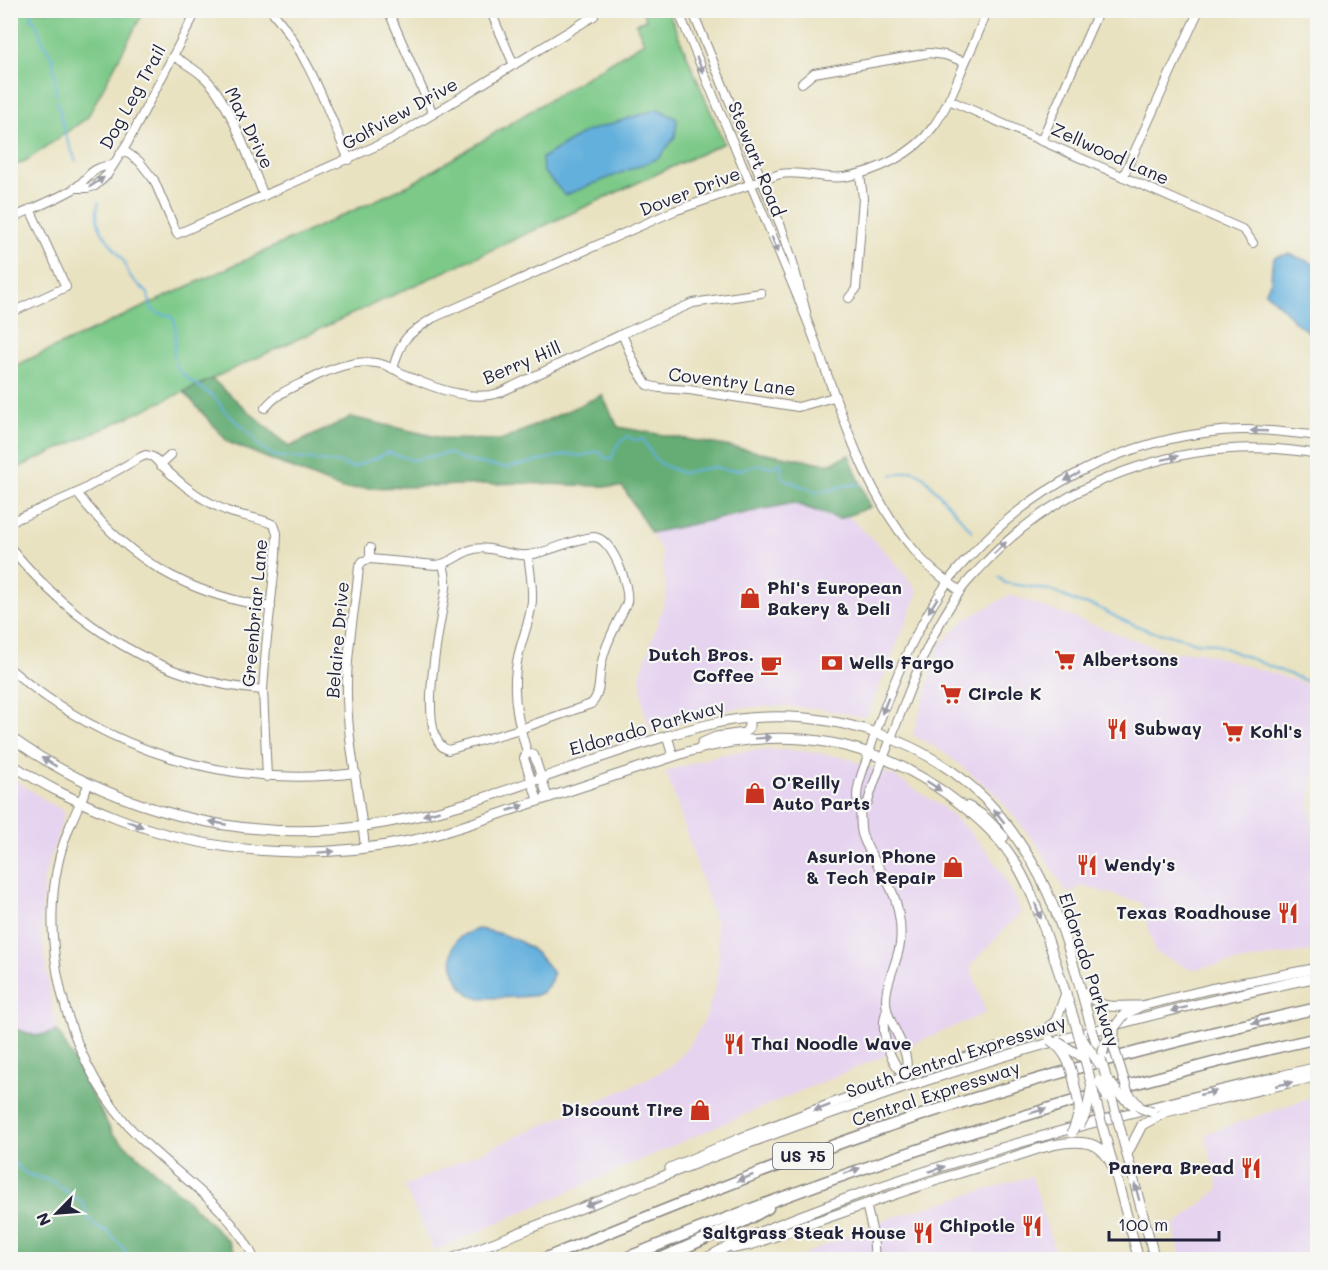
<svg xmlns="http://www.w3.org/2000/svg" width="1328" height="1270" font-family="Mali,sans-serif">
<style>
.built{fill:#e6d3f0}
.green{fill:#7cc988;stroke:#4f7662;stroke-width:1.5}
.forest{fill:#65ad74;stroke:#446858;stroke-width:1.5}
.water{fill:#64b0dd;stroke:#43698c;stroke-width:1.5}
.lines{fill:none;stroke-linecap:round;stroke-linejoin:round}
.stream{stroke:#64b0dd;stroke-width:2}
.minor-casing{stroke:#86827e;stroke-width:10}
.major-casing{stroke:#86827e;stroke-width:11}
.highway-casing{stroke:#86827e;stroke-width:13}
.minor{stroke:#fff;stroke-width:8}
.major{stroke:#fff;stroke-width:9}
.highway{stroke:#fff;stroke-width:10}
.major-bridge-casing{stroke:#86827e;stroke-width:11;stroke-linecap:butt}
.major-bridge{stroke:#fff;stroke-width:9}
.oneway{fill:#9c9ca7}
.labels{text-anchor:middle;stroke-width:4.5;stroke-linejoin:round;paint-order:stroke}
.shield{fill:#f6f6f2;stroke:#626272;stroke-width:1.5}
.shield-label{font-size:16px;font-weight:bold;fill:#22223b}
.street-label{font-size:18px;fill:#22223b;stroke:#f6f6f2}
.poi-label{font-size:18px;font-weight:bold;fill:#22223b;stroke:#f6f6f2;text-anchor:start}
</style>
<rect width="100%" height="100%" fill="#f6f6f2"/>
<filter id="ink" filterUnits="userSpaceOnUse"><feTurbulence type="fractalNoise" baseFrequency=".0167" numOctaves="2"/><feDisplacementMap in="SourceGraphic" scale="12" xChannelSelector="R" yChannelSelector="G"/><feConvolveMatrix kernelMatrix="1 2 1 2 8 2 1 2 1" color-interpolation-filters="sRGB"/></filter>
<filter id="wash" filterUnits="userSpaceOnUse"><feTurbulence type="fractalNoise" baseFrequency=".008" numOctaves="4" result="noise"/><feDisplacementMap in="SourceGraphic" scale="24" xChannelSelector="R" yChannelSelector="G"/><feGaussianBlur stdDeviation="1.35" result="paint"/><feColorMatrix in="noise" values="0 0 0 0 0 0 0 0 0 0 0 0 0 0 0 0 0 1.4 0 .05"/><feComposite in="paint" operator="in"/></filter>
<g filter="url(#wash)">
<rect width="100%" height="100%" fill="#e9e2c0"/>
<!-- built -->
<g class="built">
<path d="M793,503L838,519L848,516L888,554L917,590V596L868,714L863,717L816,708L775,706L736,708L650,730L644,710L640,676L667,594L661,549L651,533Z"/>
<path d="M1010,595L1171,653L1197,651L1317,687V739L1310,807L1318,868L1317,950L1190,969L1155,952L1142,903L1082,886L1067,894L1038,846L994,792L942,751L913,735L939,646L963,621Z"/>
<path d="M755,750H788L820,753L849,759L894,776L941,806L967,829L987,851L1002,873L1021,912L970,966L986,1013L720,1125L434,1251L404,1186L648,1079L671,1066L690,1045L705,1019L716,985L719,957L716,923L666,771L722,754Z"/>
<path d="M10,776L49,803L65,811L44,878L41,934L53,1013L58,1031L36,1036L11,1027Z"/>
<path d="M1317,1096V1259H1181L1174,1226L1219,1189L1205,1134Z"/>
<path d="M1032,1176L1057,1259L791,1260L884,1220Z"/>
</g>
<!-- green -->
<g class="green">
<path d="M10,11H144L87,118L27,160L11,167Z"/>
<path d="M642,11H668L724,143L11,471L10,368L411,184L644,42L636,24L646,20Z"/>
</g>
<!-- forest -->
<g class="forest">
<path d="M212,379L289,447L351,417L446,439L503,440L602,395L618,427L828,464L849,455L870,507L839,519L793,503L651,533L623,487L522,483L342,489L228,442L184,392Z"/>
<path d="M10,1027L36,1036L58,1031L113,1134L183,1196L228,1241L238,1259H11Z"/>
</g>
<!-- water -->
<g class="water">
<path d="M658,109L677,119L675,137L659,158L565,195L543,171L542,158L585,132Z"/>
<path d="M1289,254L1312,263L1316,268L1317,339L1294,321L1283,308L1265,292L1271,281L1272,264L1275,257Z"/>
<path d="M478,929C511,934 536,945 553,974C551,983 545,992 536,995C530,997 479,999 475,997C457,990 445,957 457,940C462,935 471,931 478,929Z"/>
</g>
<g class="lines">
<!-- stream -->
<g class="stream">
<path d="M33,10L31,18L35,21L43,42L53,59L56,95"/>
<path d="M57,101L65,134L76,161"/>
<path d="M99,202C90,226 111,242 123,260C126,264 126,269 128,273C133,281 141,287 148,293C150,310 153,315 171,315C180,328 173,341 174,356"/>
<path d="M175,362C182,383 217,391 223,410L251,434L258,445L274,456L340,463L352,468C363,461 378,461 386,452L413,460L449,453L461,460L506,468L569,454L580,456L599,451L604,457L611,460L618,444L628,436L634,440L643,439L654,458L663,465L682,473L714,467L726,470H738L757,465L773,467L779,463L782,466L781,472L784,479L816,492L830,490L842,486L861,484"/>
<path d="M892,475L913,470L924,477L972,531"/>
<path d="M999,577L1005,583L1049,590L1079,603L1095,606L1122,620L1153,632L1181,637L1192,642L1212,643L1304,680L1318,682"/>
<path d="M10,1160L27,1174L52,1181L83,1203L88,1217L96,1227L107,1231L125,1250L130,1260"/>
</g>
</g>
</g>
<g filter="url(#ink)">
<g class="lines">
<defs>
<g id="minor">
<path d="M271,10C308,53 327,109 349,160"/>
<path d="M388,10L433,114"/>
<path d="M490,10L514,65"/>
<path d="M678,10C720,114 765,216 807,320C839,401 860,490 919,556C930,570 946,580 960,591"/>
<path d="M692,10L782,229L792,259L806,312"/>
<path d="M173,56C185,63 197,70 207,80C230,103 251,164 264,196"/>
<path d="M802,83L814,73L929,53L945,55L965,62"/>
<path d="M949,100L1244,230L1253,243"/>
<path d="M1041,141L1099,10"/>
<path d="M123,150L139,161L154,180L177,234L392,139L594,16L592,10"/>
<path d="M1123,177L1199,10"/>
<path d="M75,188H87L95,186L107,175L128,142L197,10"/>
<path d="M10,219C31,209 52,201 72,190C89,180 87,168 112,165"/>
<path d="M849,298L856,289L863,198L860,174"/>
<path d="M10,313L66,287L30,209"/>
<path d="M622,334L637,369L647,385L659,388L689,390L798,407L834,397"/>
<path d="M393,369C401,338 407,335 433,318L674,211L780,174C802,170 822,180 844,177C876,172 914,154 933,127C947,108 955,86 964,65C972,47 981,29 987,10"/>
<path d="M265,408C278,392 292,388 310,379C330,369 358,358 381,364C393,367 403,375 414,379C439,390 473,401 499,393L622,334L693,303L761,293"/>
<path d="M160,465L171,455"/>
<path d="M77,493C128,560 188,595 271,607"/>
<path d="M10,522L77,493L141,457L146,455L153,457C174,478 196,498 225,510C240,517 260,517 274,525L277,533L276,555L266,647L263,690L267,777"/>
<path d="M10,547C73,625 162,683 263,690"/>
<path d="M370,548V559"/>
<path d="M370,559L436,565C451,564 460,552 474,549C491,545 510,557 528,555C548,553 578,537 594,537C612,538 630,586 627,602C625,609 620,616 617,623C611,635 605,647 602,661C598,675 602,694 591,704L520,729L448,750C413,738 442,617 446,588C447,580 445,572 443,565"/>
<path d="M10,669C108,752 229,789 356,773"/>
<path d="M527,752C519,725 512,698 516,669C518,646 530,625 532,601C533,586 530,570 528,555"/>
<path d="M89,783C77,810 64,835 58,864C38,955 73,1074 140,1138C180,1178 230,1206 255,1260"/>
<path d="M538,801L524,758L527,752L534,755L548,798"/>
<path d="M860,809L868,802C874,780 883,760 891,738C911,687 928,635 961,590C968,580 977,572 985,563C1069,473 1197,433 1318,454"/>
<path d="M365,848C360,794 346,739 347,684C347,644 356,605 359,566L363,561L370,559"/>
<path d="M887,1010C878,1030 890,1062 905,1076C913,1052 892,1032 887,1009C882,988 897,965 900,944C901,934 901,925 899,916C894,880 872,865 862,834C860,826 861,818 860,810C859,806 857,802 857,797C857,782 864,769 868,756C875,733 883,711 892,688C907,651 924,616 947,583C954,573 963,563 972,554C1032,488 1115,445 1204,433C1242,427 1280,431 1318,436"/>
<path d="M866,1204L873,1234L875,1260"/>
</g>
<g id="major">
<path d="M667,736L673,756"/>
<path d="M10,737C112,810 241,844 365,826C469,812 567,765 667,736C694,728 722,720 749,718C834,710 925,739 986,800C1004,818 1019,841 1032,862C1061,912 1075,970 1091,1026"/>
<path d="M702,743L716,737L745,733L749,727V718"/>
<path d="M10,763C43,786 79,802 115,817C210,855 314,861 414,840C455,831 495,815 535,802C586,785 636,769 687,752C787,724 877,738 960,804C979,819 998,836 1011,856C1029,882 1039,913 1049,943C1059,972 1068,1000 1077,1029"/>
<path d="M967,806C983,813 992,824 1004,837"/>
<path d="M1083,992C1108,1012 1109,1005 1139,1006"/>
<path d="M1124,1015L1141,1006L1210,989L1318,968"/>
<path d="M1101,1059L1105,1044L1114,1028"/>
<path d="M1118,1121L1155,1260"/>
<path d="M1102,1125L1139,1260"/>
<path d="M1127,1154L1142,1125L1166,1112L1318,1076"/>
<path d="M670,1168L741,1138L905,1076L1016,1042L1045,1030L1056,1021L1066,993"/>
<path d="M734,1248L750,1245C836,1215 922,1183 1010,1158C1033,1151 1061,1139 1086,1143C1101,1145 1108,1157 1114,1169"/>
<path d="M449,1260C609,1198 768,1132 931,1079C1058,1038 1187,1004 1318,977"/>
<path d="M702,1260C717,1253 731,1244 747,1238C777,1224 809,1213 840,1201C995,1144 1157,1105 1318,1067"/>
</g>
<g id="highway">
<path d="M541,1260C654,1214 766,1168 880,1129C1023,1080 1170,1041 1318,1008"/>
<path d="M621,1260C847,1168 1079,1091 1318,1038"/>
<path d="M657,1260L745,1221L768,1208"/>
</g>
</defs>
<!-- minor casing -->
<use href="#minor" class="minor-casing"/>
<!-- major casing -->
<use href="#major" class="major-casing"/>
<!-- highway casing -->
<use href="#highway" class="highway-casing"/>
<!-- minor -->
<use href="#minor" class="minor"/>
<!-- major -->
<use href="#major" class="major"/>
<!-- highway -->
<use href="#highway" class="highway"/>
<defs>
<g id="major-bridge">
<path d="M1124,1015L1114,1028V1048L1128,1093L1141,1108L1152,1112"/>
<path d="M1091,1026L1096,1042"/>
<path d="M1077,1029L1102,1125"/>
<path d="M1081,1037L1100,1065"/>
<path d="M1050,1040C1073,1056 1073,1079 1079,1105V1113L1072,1133"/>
<path d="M1058,1042L1084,1058"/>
<path d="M1101,1059L1118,1121"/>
<path d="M1099,1081L1107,1097"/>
<path d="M1109,1081L1121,1096L1133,1105"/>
<path d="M1080,1125L1087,1111L1091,1089"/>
</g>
</defs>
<!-- major-bridge casing -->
<use href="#major-bridge" class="major-bridge-casing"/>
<!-- major-bridge -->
<use href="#major-bridge" class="major-bridge"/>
</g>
<!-- one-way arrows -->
<defs><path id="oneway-solid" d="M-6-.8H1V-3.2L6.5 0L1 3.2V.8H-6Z" transform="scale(1.5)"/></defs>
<g class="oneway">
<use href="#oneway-solid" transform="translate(700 65) rotate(67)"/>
<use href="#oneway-solid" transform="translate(97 182) rotate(-33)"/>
<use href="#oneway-solid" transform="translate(775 245) rotate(68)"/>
<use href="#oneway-solid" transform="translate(1259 431) rotate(-178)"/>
<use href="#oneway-solid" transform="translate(1170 458) rotate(-14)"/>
<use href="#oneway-solid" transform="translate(1072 477) rotate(152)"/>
<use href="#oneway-solid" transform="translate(1000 548) rotate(-44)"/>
<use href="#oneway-solid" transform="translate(933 605) rotate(122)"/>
<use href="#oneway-solid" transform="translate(885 706) rotate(112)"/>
<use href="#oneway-solid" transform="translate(763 738) rotate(-4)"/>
<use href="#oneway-solid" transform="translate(49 762) rotate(-149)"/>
<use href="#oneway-solid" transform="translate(934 786) rotate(34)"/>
<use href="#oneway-solid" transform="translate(516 808) rotate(-19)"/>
<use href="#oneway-solid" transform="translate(431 813) rotate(164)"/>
<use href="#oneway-solid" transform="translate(999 816) rotate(-129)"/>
<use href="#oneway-solid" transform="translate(218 823) rotate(-169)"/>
<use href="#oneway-solid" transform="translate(135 824) rotate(21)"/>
<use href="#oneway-solid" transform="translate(326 852) rotate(-4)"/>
<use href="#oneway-solid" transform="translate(1038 911) rotate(70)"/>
<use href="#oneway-solid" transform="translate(1179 1009) rotate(166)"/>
<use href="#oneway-solid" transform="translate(1260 1021) rotate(167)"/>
<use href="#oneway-solid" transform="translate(1284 1084) rotate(-13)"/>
<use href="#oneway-solid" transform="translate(1208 1093) rotate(-13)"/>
<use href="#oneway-solid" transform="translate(822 1108) rotate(159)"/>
<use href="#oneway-solid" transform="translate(1038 1111) rotate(-17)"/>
<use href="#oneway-solid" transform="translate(937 1169) rotate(-18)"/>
<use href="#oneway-solid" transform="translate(852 1171) rotate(-19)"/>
<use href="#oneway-solid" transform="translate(745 1178) rotate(159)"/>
<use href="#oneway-solid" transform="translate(1137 1192) rotate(-105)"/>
<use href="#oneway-solid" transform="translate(593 1203) rotate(158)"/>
</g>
</g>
<!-- icons -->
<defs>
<symbol id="shop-bare" viewBox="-9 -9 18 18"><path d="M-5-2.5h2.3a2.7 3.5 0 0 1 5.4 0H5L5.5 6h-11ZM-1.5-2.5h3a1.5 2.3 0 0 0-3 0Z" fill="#c8321e" stroke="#f6f6f2" stroke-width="2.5" paint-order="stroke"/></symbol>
<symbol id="supermarket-bare" viewBox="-9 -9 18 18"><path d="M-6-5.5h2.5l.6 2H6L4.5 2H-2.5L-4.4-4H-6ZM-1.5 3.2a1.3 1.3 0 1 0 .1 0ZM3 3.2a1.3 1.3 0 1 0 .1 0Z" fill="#c8321e" stroke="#f6f6f2" stroke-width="2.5" paint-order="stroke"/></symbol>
<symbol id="bank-bare" viewBox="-9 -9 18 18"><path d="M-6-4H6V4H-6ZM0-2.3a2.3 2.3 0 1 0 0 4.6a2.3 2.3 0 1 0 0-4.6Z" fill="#c8321e" stroke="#f6f6f2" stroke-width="2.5" paint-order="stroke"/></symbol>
<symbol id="cafe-bare" viewBox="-9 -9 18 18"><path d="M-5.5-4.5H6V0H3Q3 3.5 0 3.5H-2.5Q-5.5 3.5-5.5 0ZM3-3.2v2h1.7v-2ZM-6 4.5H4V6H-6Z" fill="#c8321e" stroke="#f6f6f2" stroke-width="2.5" paint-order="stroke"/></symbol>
<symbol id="restaurant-bare" viewBox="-9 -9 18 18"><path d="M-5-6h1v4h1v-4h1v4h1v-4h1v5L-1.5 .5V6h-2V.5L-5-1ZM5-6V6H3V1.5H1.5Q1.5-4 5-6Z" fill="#c8321e" stroke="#f6f6f2" stroke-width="2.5" paint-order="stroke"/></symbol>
</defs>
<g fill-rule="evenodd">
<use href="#shop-bare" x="735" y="583" width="30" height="30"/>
<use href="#supermarket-bare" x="1050" y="645" width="30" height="30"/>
<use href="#bank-bare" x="817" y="648" width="30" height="30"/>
<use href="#cafe-bare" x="756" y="650" width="30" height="30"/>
<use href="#supermarket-bare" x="936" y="679" width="30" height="30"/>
<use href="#restaurant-bare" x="1102" y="714" width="30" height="30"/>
<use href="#supermarket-bare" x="1218" y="717" width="30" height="30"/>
<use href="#shop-bare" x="740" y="778" width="30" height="30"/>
<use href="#restaurant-bare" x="1072" y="850" width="30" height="30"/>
<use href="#shop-bare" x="938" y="852" width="30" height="30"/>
<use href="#restaurant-bare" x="1273" y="898" width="30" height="30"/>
<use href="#restaurant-bare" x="719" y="1029" width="30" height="30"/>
<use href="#shop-bare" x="685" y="1095" width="30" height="30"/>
<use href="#restaurant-bare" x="1236" y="1153" width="30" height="30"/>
<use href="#restaurant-bare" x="1017" y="1211" width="30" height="30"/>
<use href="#restaurant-bare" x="908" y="1218" width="30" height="30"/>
</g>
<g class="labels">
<!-- shield labels -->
<rect class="shield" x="773" y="1143" width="60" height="26" rx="4.5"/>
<g class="shield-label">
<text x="803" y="1162">US 75</text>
</g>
<!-- street labels -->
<g class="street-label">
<text transform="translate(133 97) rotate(-61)" y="6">Dog Leg Trail</text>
<text transform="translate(400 114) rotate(-29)" y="6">Golfview Drive</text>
<text transform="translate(249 128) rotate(64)" y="6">Max Drive</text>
<text transform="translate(1110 154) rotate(24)" y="6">Zellwood Lane</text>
<text transform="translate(756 159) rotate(68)" y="6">Stewart Road</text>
<text transform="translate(690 192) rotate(-21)" y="6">Dover Drive</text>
<text transform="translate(522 363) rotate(-23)" y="6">Berry Hill</text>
<text transform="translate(732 382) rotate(7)" y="6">Coventry Lane</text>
<text transform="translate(255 613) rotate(-85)" y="6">Greenbriar Lane</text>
<text transform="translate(338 640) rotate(-85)" y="6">Belaire Drive</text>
<text transform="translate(647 728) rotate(-16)" y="6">Eldorado Parkway</text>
<text transform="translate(1089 970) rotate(72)" y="6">Eldorado Parkway</text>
<text transform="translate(956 1057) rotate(-18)" y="6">South Central Expressway</text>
<text transform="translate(936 1094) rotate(-18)" y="6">Central Expressway</text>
</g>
<!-- poi labels -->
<g class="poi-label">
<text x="767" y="594">Phi's European<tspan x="767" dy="21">Bakery &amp; Deli</tspan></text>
<text x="754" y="661" text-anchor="end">Dutch Bros.<tspan x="754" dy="21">Coffee</tspan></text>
<text x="1082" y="666">Albertsons</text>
<text x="849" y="669">Wells Fargo</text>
<text x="968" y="700">Circle K</text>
<text x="1134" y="735">Subway</text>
<text x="1250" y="738">Kohl's</text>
<text x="772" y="789">O'Reilly<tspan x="772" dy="21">Auto Parts</tspan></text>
<text x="936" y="863" text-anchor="end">Asurion Phone<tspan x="936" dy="21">&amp; Tech Repair</tspan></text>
<text x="1104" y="871">Wendy's</text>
<text x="1271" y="919" text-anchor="end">Texas Roadhouse</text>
<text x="751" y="1050">Thai Noodle Wave</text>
<text x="683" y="1116" text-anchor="end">Discount Tire</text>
<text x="1234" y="1174" text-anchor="end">Panera Bread</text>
<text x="1015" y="1232" text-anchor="end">Chipotle</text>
<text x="906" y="1239" text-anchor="end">Saltgrass Steak House</text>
</g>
</g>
<!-- margin -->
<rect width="1328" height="1270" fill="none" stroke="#f6f6f2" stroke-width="36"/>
<!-- north arrow -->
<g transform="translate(57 1213) rotate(245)" stroke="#f6f6f2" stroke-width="4.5" paint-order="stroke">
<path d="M0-4.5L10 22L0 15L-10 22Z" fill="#22223b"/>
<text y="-9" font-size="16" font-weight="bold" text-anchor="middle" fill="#22223b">N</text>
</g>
<!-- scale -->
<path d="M1109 1231v9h110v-9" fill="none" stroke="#22223b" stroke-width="3"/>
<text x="1118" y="1231" font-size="18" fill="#22223b" stroke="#f6f6f2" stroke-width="4.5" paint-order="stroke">100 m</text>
</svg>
